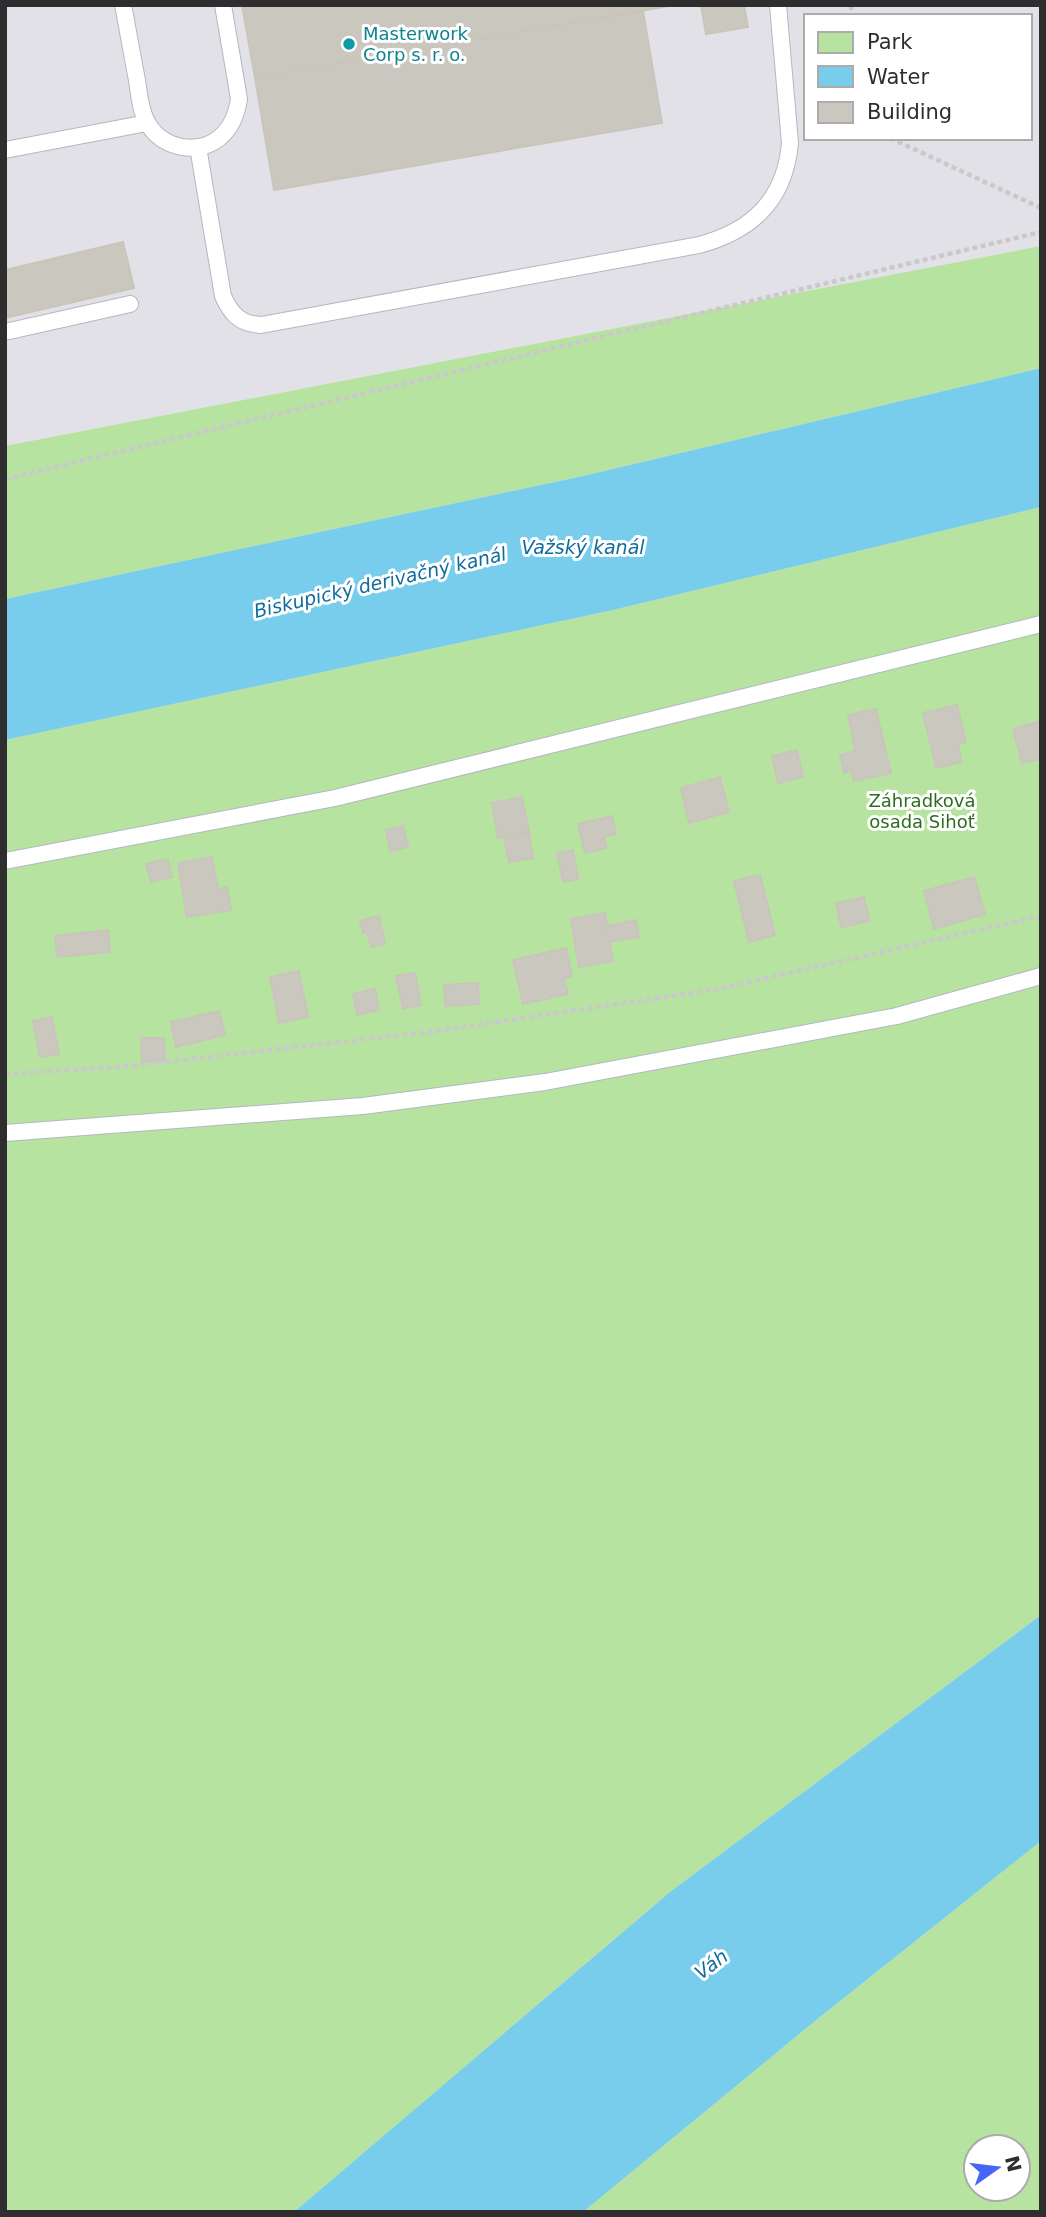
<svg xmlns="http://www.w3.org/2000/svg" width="1046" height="2217" font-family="'DejaVu Sans',sans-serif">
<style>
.industrial{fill:#e3e1e8;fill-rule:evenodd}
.green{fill:#b6e3a0;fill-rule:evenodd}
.water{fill:#78ccec}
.building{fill:#cac7bf;stroke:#cac5ba;stroke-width:2}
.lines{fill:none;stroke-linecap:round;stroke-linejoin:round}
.lane-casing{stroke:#b4b7c0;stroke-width:18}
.path{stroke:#c9c9c9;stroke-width:4.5;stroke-dasharray:5 3.5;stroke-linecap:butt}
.lane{stroke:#fff;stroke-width:16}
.culture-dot{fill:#0f9aa8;stroke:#fff;stroke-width:2.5}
.labels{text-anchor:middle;stroke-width:6;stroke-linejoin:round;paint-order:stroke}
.culture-label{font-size:18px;fill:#0d838f;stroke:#fff;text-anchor:start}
.park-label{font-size:18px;fill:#2d6b1d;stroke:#fff}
.water-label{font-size:19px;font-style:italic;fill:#116c9e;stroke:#fff}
</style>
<rect width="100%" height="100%" fill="#eee9e1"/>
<!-- industrial -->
<path class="industrial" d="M5,5H1041V246L5,446ZM806,16H1030V138H806Z"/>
<!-- green -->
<g class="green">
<path d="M1041,246V368L583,476L5,599V446Z"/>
<path d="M1041,507V1615L670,1892L294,2212H5V740L613,610Z"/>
<path d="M1041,1841V2212H583L815,2021ZM976,2147H1018V2189H976Z"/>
</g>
<!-- water -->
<g class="water">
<path d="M1041,368V507L613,610L5,740V599L583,476Z"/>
<path d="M1041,1615V1841L815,2021L583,2212H294L670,1892Z"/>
</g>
<!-- building -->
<g class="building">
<path d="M242,5H675L255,78Z"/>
<path d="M701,5H744L748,27L706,34Z"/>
<path d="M643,11L662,123L274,190L255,78Z"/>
<path d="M123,242L134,288L5,318V270Z"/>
<path d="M957,705L966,742L958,744L962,762L936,768L923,713Z"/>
<path d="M876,709L891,773L854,781L852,771L844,773L840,755L855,751L848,715Z"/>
<path d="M1040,721L1041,759L1022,763L1013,729Z"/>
<path d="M797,750L803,777L778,783L772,756Z"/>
<path d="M720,777L729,812L689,823L681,788Z"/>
<path d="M522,797L529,832L498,838L492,803Z"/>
<path d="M612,816L616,834L604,837L607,848L585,853L578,824Z"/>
<path d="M403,826L408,847L390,851L386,830Z"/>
<path d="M529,832L533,858L509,862L504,837Z"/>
<path d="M573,850L578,879L563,882L557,853Z"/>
<path d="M212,857L218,889L227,887L231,910L187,917L178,863Z"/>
<path d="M168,859L172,877L151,882L146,864Z"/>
<path d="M760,875L775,935L749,942L734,881Z"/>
<path d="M974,877L985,914L934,929L924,891Z"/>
<path d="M864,897L870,921L841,927L836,903Z"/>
<path d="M605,913L613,961L579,967L571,919Z"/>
<path d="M379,916L385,944L371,947L367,932L363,933L360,921Z"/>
<path d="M636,920L639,937L609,942L607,926Z"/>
<path d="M108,930L110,952L57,957L55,936Z"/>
<path d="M566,948L572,976L564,978L568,994L523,1004L513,960Z"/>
<path d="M299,971L308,1017L279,1023L270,977Z"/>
<path d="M415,973L421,1005L403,1009L396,976Z"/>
<path d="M478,983L479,1004L445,1006L444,985Z"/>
<path d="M375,989L379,1010L357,1015L353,994Z"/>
<path d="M219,1011L225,1035L176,1047L171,1022Z"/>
<path d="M52,1017L59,1054L40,1057L33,1021Z"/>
<path d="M141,1038H164L165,1061L142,1062Z"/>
</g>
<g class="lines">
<defs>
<g id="lane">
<path d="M123,5C128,30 132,55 137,80C139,94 140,109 147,122C158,143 184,153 207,145C227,137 236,119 239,99L223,5"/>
<path d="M198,147L223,296C231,314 240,324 261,325L699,245C752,231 785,200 790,143L778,5"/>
<path d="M5,150L147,123"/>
<path d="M5,332L130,304"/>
<path d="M5,861L335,798L1041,624"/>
<path d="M5,1133L363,1106L545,1082L897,1016L1041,976"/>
</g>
</defs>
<!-- lane casing -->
<use href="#lane" class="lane-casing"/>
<!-- path -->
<g class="path">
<path d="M851,5L852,16"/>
<path d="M890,138L1041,208"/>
<path d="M5,479L1041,232"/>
<path d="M5,1074L119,1067L430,1032L718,989L1041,916"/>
</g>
<!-- lane -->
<use href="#lane" class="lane"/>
</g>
<!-- markers -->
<circle class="culture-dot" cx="349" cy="44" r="7"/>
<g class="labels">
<!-- culture labels -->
<g class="culture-label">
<text x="363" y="40">Masterwork<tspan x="363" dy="21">Corp s. r. o.</tspan></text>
</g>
<!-- park labels -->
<g class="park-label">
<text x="922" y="807">Záhradková<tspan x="922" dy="21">osada Sihoť</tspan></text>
</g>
<!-- water labels -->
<g class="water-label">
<text x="583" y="554">Važský kanál</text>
<text transform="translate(380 582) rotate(-13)" y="7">Biskupický derivačný kanál</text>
<text transform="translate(711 1964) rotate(-37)" y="7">Váh</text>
</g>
</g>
<!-- border -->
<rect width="1046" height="2217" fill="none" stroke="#2e2e2e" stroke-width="14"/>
<!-- legend -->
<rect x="804" y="14" width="228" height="126" fill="#ffffff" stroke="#ababab" stroke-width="2"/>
<rect x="818" y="32" width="35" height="21" fill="#b6e3a0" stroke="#ababab" stroke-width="2"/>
<text x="867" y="49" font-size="21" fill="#2e2e2e">Park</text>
<rect x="818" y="66" width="35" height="21" fill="#78ccec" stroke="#ababab" stroke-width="2"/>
<text x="867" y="84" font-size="21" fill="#2e2e2e">Water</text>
<rect x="818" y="102" width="35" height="21" fill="#cac7bf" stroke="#ababab" stroke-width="2"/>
<text x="867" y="119" font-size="21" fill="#2e2e2e">Building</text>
<!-- north arrow -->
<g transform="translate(997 2168) rotate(76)"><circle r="33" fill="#ffffff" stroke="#ababab" stroke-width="2"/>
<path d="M0-5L12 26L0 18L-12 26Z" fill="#4766f6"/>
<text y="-10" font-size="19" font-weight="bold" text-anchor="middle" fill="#2e2e2e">N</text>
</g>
</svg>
